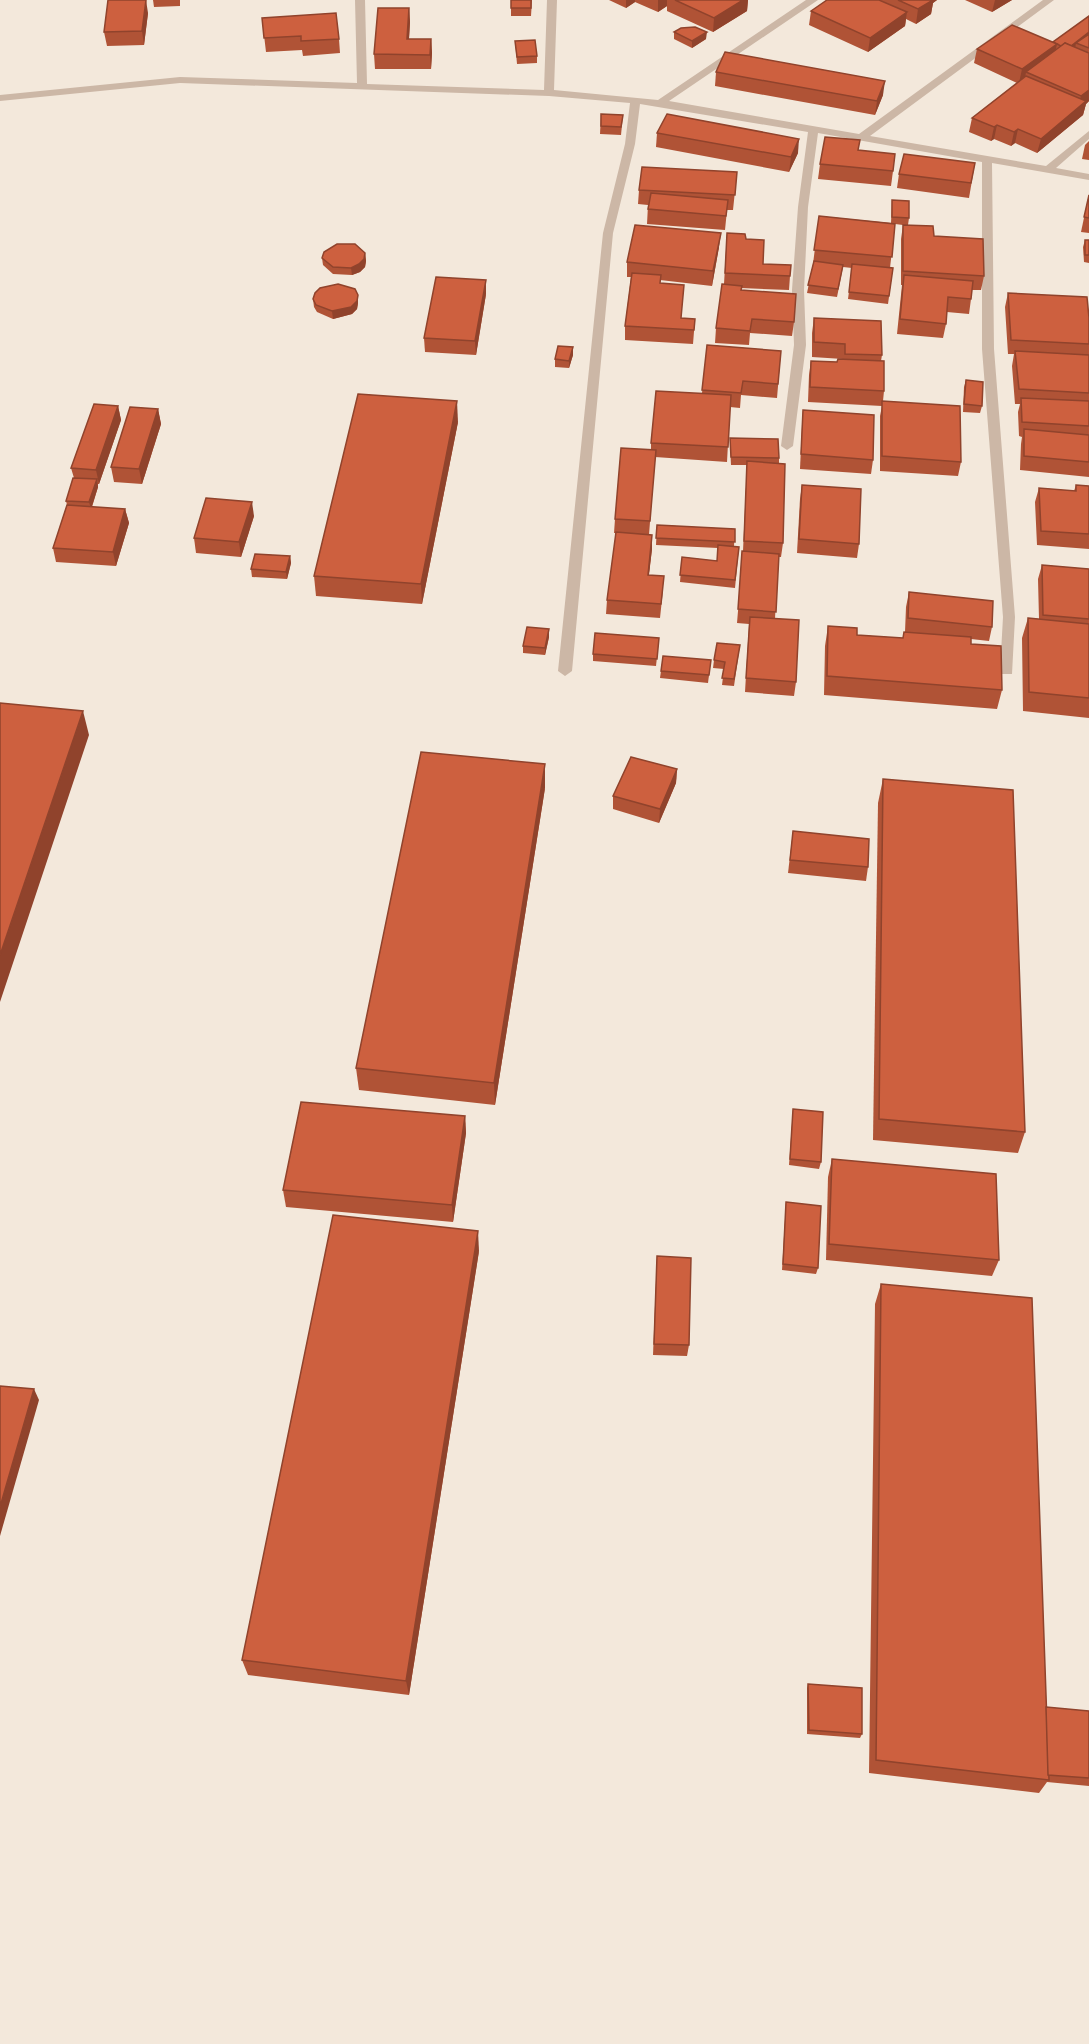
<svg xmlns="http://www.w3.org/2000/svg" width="1089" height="2044" font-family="Montserrat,sans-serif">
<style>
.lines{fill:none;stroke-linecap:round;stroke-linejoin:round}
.minor{fill:#ccb7a6;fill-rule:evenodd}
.wall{fill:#b05336}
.shaded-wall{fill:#90432c}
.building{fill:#cd603f;stroke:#90432c;stroke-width:1.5}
</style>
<rect width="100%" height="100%" fill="#f3e8db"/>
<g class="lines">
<!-- minor -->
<path class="minor" d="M355,0H365L367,84L544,90L547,0H557L554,90L658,100L806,0H818L669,101L859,134L1043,0H1054L870,136L1046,166L1089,131V139L1056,168L1089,174V180L992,163L994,349L1015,617L1012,674H1002L1000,671L1003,617L982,349V162L818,133L808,207L804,290L806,345L793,446L787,450L781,446L794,345L792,290L798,207L808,132L640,104L635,144L613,233L572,671L565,676L558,671L603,233L625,144L630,103L549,96L180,83L0,101V95L180,77L357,83Z"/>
</g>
<!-- wall -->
<g class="wall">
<path d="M153,0H180V6L154,7Z"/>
<path d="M511,0H532L531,16H511Z"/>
<path d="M609,0H748L747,11L713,32L667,11V6L658,12L635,2L626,8Z"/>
<path d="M827,0H937L933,3L931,14L916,24L906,19L905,26L868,52L809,25L811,11Z"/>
<path d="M965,0H1012L992,12Z"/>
<path d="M409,8L410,22L409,39H431L432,53L431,69H375L374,54Z"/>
<path d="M148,13L144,45L107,46L104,32Z"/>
<path d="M1089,16V101L1086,104L1083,115L1037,153L1015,143L1011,146L994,139L991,141L969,132L972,118L1017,83L974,63L977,49L1053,42Z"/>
<path d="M262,18L339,39L340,53L303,56L302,50L266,52Z"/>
<path d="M674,32L706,39L692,48L674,39Z"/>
<path d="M515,41L537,56V63L517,64Z"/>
<path d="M716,72L883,95L875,115L715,86Z"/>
<path d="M601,114L623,115L621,135L600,134Z"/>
<path d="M657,133L798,153L789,172L656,147Z"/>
<path d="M1089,141V160L1082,159L1085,145Z"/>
<path d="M859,150L893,171L891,186L818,179L820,164Z"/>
<path d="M975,163L969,198L897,188L899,174Z"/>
<path d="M737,172L733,210H727L725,230L647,224L648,205L638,204L639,190Z"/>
<path d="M1089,194V233L1081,232Z"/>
<path d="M892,200L909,218L908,225L934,236L984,276L981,290H972L971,299L969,314L947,312L946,324L943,338L897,334L902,285H901V239L903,225L895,224L890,268H893L888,304L848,299L852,268L843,267L837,297L807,293L813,264L819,216L891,223Z"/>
<path d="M727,233L746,239L763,264L790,276L789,290L741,288V290L794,322L792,336L750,333L749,345L715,343L716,328L724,284Z"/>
<path d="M1085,240H1089V263L1084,262L1083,247Z"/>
<path d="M719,247L712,286L660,280V283L681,318L695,319L693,344L625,340V326L631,277H627V262Z"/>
<path d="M365,253L366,261L365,267L360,272L352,275L333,274L323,265L322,258Z"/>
<path d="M1008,293L1089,318V477L1020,470L1021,444L1022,437L1019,436L1018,412L1020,404H1015L1012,366L1014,354H1008L1005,307Z"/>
<path d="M486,294L476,355L425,352L424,338Z"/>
<path d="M358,295V303L357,309L352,314L333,319L317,312L314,307L313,299Z"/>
<path d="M814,318L882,355L881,361L884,391L883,401L961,462L958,476L880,471V416L882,406L808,402L809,375L811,361L837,362L843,359L812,357V333Z"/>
<path d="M707,345L781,351L777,398L741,395L740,408L730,407L727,462L655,457L649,535L652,549L649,575L663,590L660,618L606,614L607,600L616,533H614L615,519L651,449V443L702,393Z"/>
<path d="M573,347V355L569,368L555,367V359Z"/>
<path d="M966,380L982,406L980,413L963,412L964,387Z"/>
<path d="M118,406L121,420L99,484H98V487L92,507L125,509L129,523L116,566L56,562L53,548L67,505L66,501L74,478L71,468Z"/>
<path d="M158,409L161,424L142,484L114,482L111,467Z"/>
<path d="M803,410L873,460L871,474L800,469L802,425Z"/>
<path d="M458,422L422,604L316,596L314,576Z"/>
<path d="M730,438L779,458V463L783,543L781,557H778L775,619L796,682L794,696L745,692L749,624L737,623L743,551L747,465H731L730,445Z"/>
<path d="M802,485L859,544L857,558L797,553L800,499Z"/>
<path d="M1076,485L1089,486V549L1037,545L1035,502L1039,488L1074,491Z"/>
<path d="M254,516L241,557L196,553L194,538Z"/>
<path d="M657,525L735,529L734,546L739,547L735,588L680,582L682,557L717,561L718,548L656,545Z"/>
<path d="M290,556L291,563L287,579L252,577L251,569Z"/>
<path d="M1042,565L1089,569V718L1023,711L1022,638L1028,618L1039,619L1038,579Z"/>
<path d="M909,592L992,627L989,641L971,639V644L1002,690L997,709L824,695L825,646L828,626L857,635L903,638L904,632H905L906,607Z"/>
<path d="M549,629V637L545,655L523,653V646Z"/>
<path d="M659,638L656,666L593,661V654Z"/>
<path d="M740,645L734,686L722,685L724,669L713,668L714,660Z"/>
<path d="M663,656L711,660L708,683L660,678Z"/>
<path d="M677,769L676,783L659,823L613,809V796Z"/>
<path d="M883,779L1025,1132L1018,1153L873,1140L878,803Z"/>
<path d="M545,788L495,1105L359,1090L356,1068Z"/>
<path d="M793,831L868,867L866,881L788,873Z"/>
<path d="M793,1109L821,1162L819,1169L789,1165Z"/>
<path d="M465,1116L466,1133L453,1222L286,1207L283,1190Z"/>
<path d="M832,1159L999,1260L992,1276L826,1260L828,1177Z"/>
<path d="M786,1202L818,1268L816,1274L782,1270Z"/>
<path d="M479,1251L409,1695L248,1675L242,1660Z"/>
<path d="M657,1256L689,1345L687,1356L653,1355Z"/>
<path d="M881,1284L1046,1707L1089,1711V1786L1047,1782L1039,1793L869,1773L875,1304Z"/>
<path d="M808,1684L862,1734L860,1738L807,1734V1688Z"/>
</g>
<!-- shaded-wall -->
<g class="shaded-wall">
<path d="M146,0L148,13L144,45L142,31Z"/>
<path d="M626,0H635V2L626,8Z"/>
<path d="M658,0H667V6L658,12Z"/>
<path d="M743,0H748L747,11L713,32L714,18Z"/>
<path d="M923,0H937L933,3L931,14L916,24L918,9Z"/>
<path d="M995,0H1012L992,12Z"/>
<path d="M409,8L410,22L408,53L407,39Z"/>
<path d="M907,12L905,26L868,52L870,38Z"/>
<path d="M707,32L706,39L692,48V41Z"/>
<path d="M1089,32V38L1076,43L1075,49H1067Z"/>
<path d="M431,39L432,53L431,69L430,55Z"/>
<path d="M1057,44L1054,58L1026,72L1025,79L1019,83L1022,69Z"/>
<path d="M885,81L883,95L875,115L877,101Z"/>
<path d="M1089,90V101L1086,104L1083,115L1037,153L1041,139L1078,107L1081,96Z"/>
<path d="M997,125L994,139L991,141L994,127Z"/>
<path d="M1018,129L1015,143L1011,146L1014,132Z"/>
<path d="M799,139L798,153L789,172L791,157Z"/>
<path d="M721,233L719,247L712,286L713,271Z"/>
<path d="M365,253L366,261L365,267L360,272L352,275L351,268Z"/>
<path d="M486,280V294L476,355L475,341Z"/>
<path d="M358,295V303L357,309L352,314L333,319L332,311Z"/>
<path d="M573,347V355L569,368V361Z"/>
<path d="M457,401L458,422L422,604L421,584Z"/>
<path d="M118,406L121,420L99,484L96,470Z"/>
<path d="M158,409L161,424L142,484L139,469Z"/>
<path d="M97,479L98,487L91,509L89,502Z"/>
<path d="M252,502L254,516L241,557L239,542Z"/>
<path d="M125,509L129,523L116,566L113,552Z"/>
<path d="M652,535V549L647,589L648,575Z"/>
<path d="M290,556L291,563L287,579L286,572Z"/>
<path d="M549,629V637L545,655V648Z"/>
<path d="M83,711L89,735L0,1002V955Z"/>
<path d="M545,764V788L495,1105L494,1083Z"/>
<path d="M677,769L676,783L659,823L660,809Z"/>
<path d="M465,1116L466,1133L453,1222L452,1205Z"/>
<path d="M478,1231L479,1251L409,1695L406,1681Z"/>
<path d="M34,1389L39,1400L0,1536V1507Z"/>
</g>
<!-- building -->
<g class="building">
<path d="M108,0H146L142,31L104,32Z"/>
<rect x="511" y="0" width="20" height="8"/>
<path d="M675,0H743L714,18Z"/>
<path d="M827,0H879L907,12L870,38L811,11Z"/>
<path d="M898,0H933L918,9Z"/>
<path d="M378,8H409L407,39H431L430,55L374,54Z"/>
<path d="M336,13L339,39L301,41V36L264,38L262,18Z"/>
<path d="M1089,16V32L1071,46L1065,43L1061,46L1053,42Z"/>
<path d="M1012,25L1057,44L1022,69L977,49Z"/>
<path d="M695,27L707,32L692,41L674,32L681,28Z"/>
<path d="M1089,34V48L1076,43Z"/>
<path d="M535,40L537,56L517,57L515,41Z"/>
<path d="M1065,43L1089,53V90L1081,96L1026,72Z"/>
<path d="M725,52L885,81L877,101L716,72Z"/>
<path d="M1026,76L1086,101L1041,139L1018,129L1014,132L997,125L994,127L972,118Z"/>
<path d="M601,114L623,115L621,127L601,126Z"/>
<path d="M667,114L799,139L791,157L657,133Z"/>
<path d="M825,137L860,140L858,150L895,154L893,171L820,164Z"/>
<path d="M904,154L975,163L971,183L899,174Z"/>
<path d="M642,167L737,172L735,195L639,190Z"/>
<path d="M651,193L728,200L726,216L648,209Z"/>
<path d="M1089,195V218L1084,217Z"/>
<path d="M892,200L909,201V218L892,217Z"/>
<path d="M819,216L895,224L892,257L814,250Z"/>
<path d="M635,225L721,233L713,271L627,262Z"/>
<path d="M903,225L933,226L934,236L983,239L984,276L903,271Z"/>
<path d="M727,233L745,234L746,239L764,240L763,264L791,265L790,276L725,273Z"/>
<rect x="1085" y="240" width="4" height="15"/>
<path d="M337,244H355L365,253L364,259L359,264L351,268L333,267L322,258L324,252Z"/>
<path d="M814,261L843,265L838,289L808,285Z"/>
<path d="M852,264L893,268L889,296L849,292Z"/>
<path d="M632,273L661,275L660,283L684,285L681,318L695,319L694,330L625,326Z"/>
<path d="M904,275L973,281L971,299L948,297L946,324L900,319Z"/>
<path d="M436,277L486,280L475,341L424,338Z"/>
<path d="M338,284L355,289L358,295L357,301L351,307L332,311L316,305L313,299L315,293L320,288Z"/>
<path d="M722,284L742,286L741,290L796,294L794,322L752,319L750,331L716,328Z"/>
<path d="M1008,293L1087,297L1089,318V344L1011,340Z"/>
<path d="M814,318L881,321L882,355L845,354V344L814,342Z"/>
<path d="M707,345L781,351L778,384L743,381L741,393L702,390Z"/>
<path d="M558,346L573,347L569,361L555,359Z"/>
<path d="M1015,351L1089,355V393L1019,389Z"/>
<path d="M838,359L884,361V391L810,387L811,361L837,362Z"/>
<path d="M966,380L983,382L982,406L964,404Z"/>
<path d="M656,391L731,395L728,447L651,443Z"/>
<path d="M358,394L457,401L421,584L314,576Z"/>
<path d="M1021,398L1089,401V426L1022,422Z"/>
<path d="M882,401L960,406L961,462L882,456Z"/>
<path d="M94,404L118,406L96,470L71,468Z"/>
<path d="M130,407L158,409L139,469L111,467Z"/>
<path d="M803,410L874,415L873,460L801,454Z"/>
<path d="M1024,429L1089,435V462L1024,456Z"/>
<path d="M730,438L778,439L779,458L731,457Z"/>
<path d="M621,448L656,450L650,521L615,519Z"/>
<path d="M747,461L785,464L783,543L744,541Z"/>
<path d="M73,478L97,479L89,502L66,501Z"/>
<path d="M802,485L861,489L859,544L799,539Z"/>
<path d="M1076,485L1089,486V534L1041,531L1039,488L1076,491Z"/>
<path d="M206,498L252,502L239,542L194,538Z"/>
<path d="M67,505L125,509L113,552L53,548Z"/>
<path d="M657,525L735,529V542L656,538Z"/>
<path d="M616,532L652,535L648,575L664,576L661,604L607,600Z"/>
<path d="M718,545L739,547L735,580L680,575L682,557L717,561Z"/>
<path d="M742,551L779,554L776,612L738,609Z"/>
<path d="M255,554L290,556L286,572L251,569Z"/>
<path d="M1042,565L1089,569V619L1043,615Z"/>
<path d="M909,592L993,601L992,627L908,618Z"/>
<path d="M750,617L799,620L796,682L746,678Z"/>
<path d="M1028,618L1089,624V698L1029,692Z"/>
<path d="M828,626L857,628V635L903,638L904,632L971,637V644L1001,646L1002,690L827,676Z"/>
<path d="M527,627L549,629L545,648L523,646Z"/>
<path d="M595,633L659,638L657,659L593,654Z"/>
<path d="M717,643L740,645L734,679L722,678L725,662L714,660Z"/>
<path d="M663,656L711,660L709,675L661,671Z"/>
<path d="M0,703L83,711L0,955Z"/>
<path d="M421,752L545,764L494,1083L356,1068Z"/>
<path d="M631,757L677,769L660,809L613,796Z"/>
<path d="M883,779L1013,790L1025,1132L879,1119Z"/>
<path d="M793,831L869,839L868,867L790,860Z"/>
<path d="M301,1102L465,1116L452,1205L283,1190Z"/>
<path d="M793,1109L823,1112L821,1162L790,1159Z"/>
<path d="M832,1159L996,1174L999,1260L829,1244Z"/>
<path d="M786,1202L821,1206L818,1268L783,1264Z"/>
<path d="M333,1215L478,1231L406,1681L242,1660Z"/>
<path d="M657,1256L691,1258L689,1345L654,1344Z"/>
<path d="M881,1284L1032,1298L1049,1780L876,1760Z"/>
<path d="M0,1386L34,1389L0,1507Z"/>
<path d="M808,1684L862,1688V1734L809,1730Z"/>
<path d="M1046,1707L1089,1711V1778L1048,1775Z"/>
</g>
</svg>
